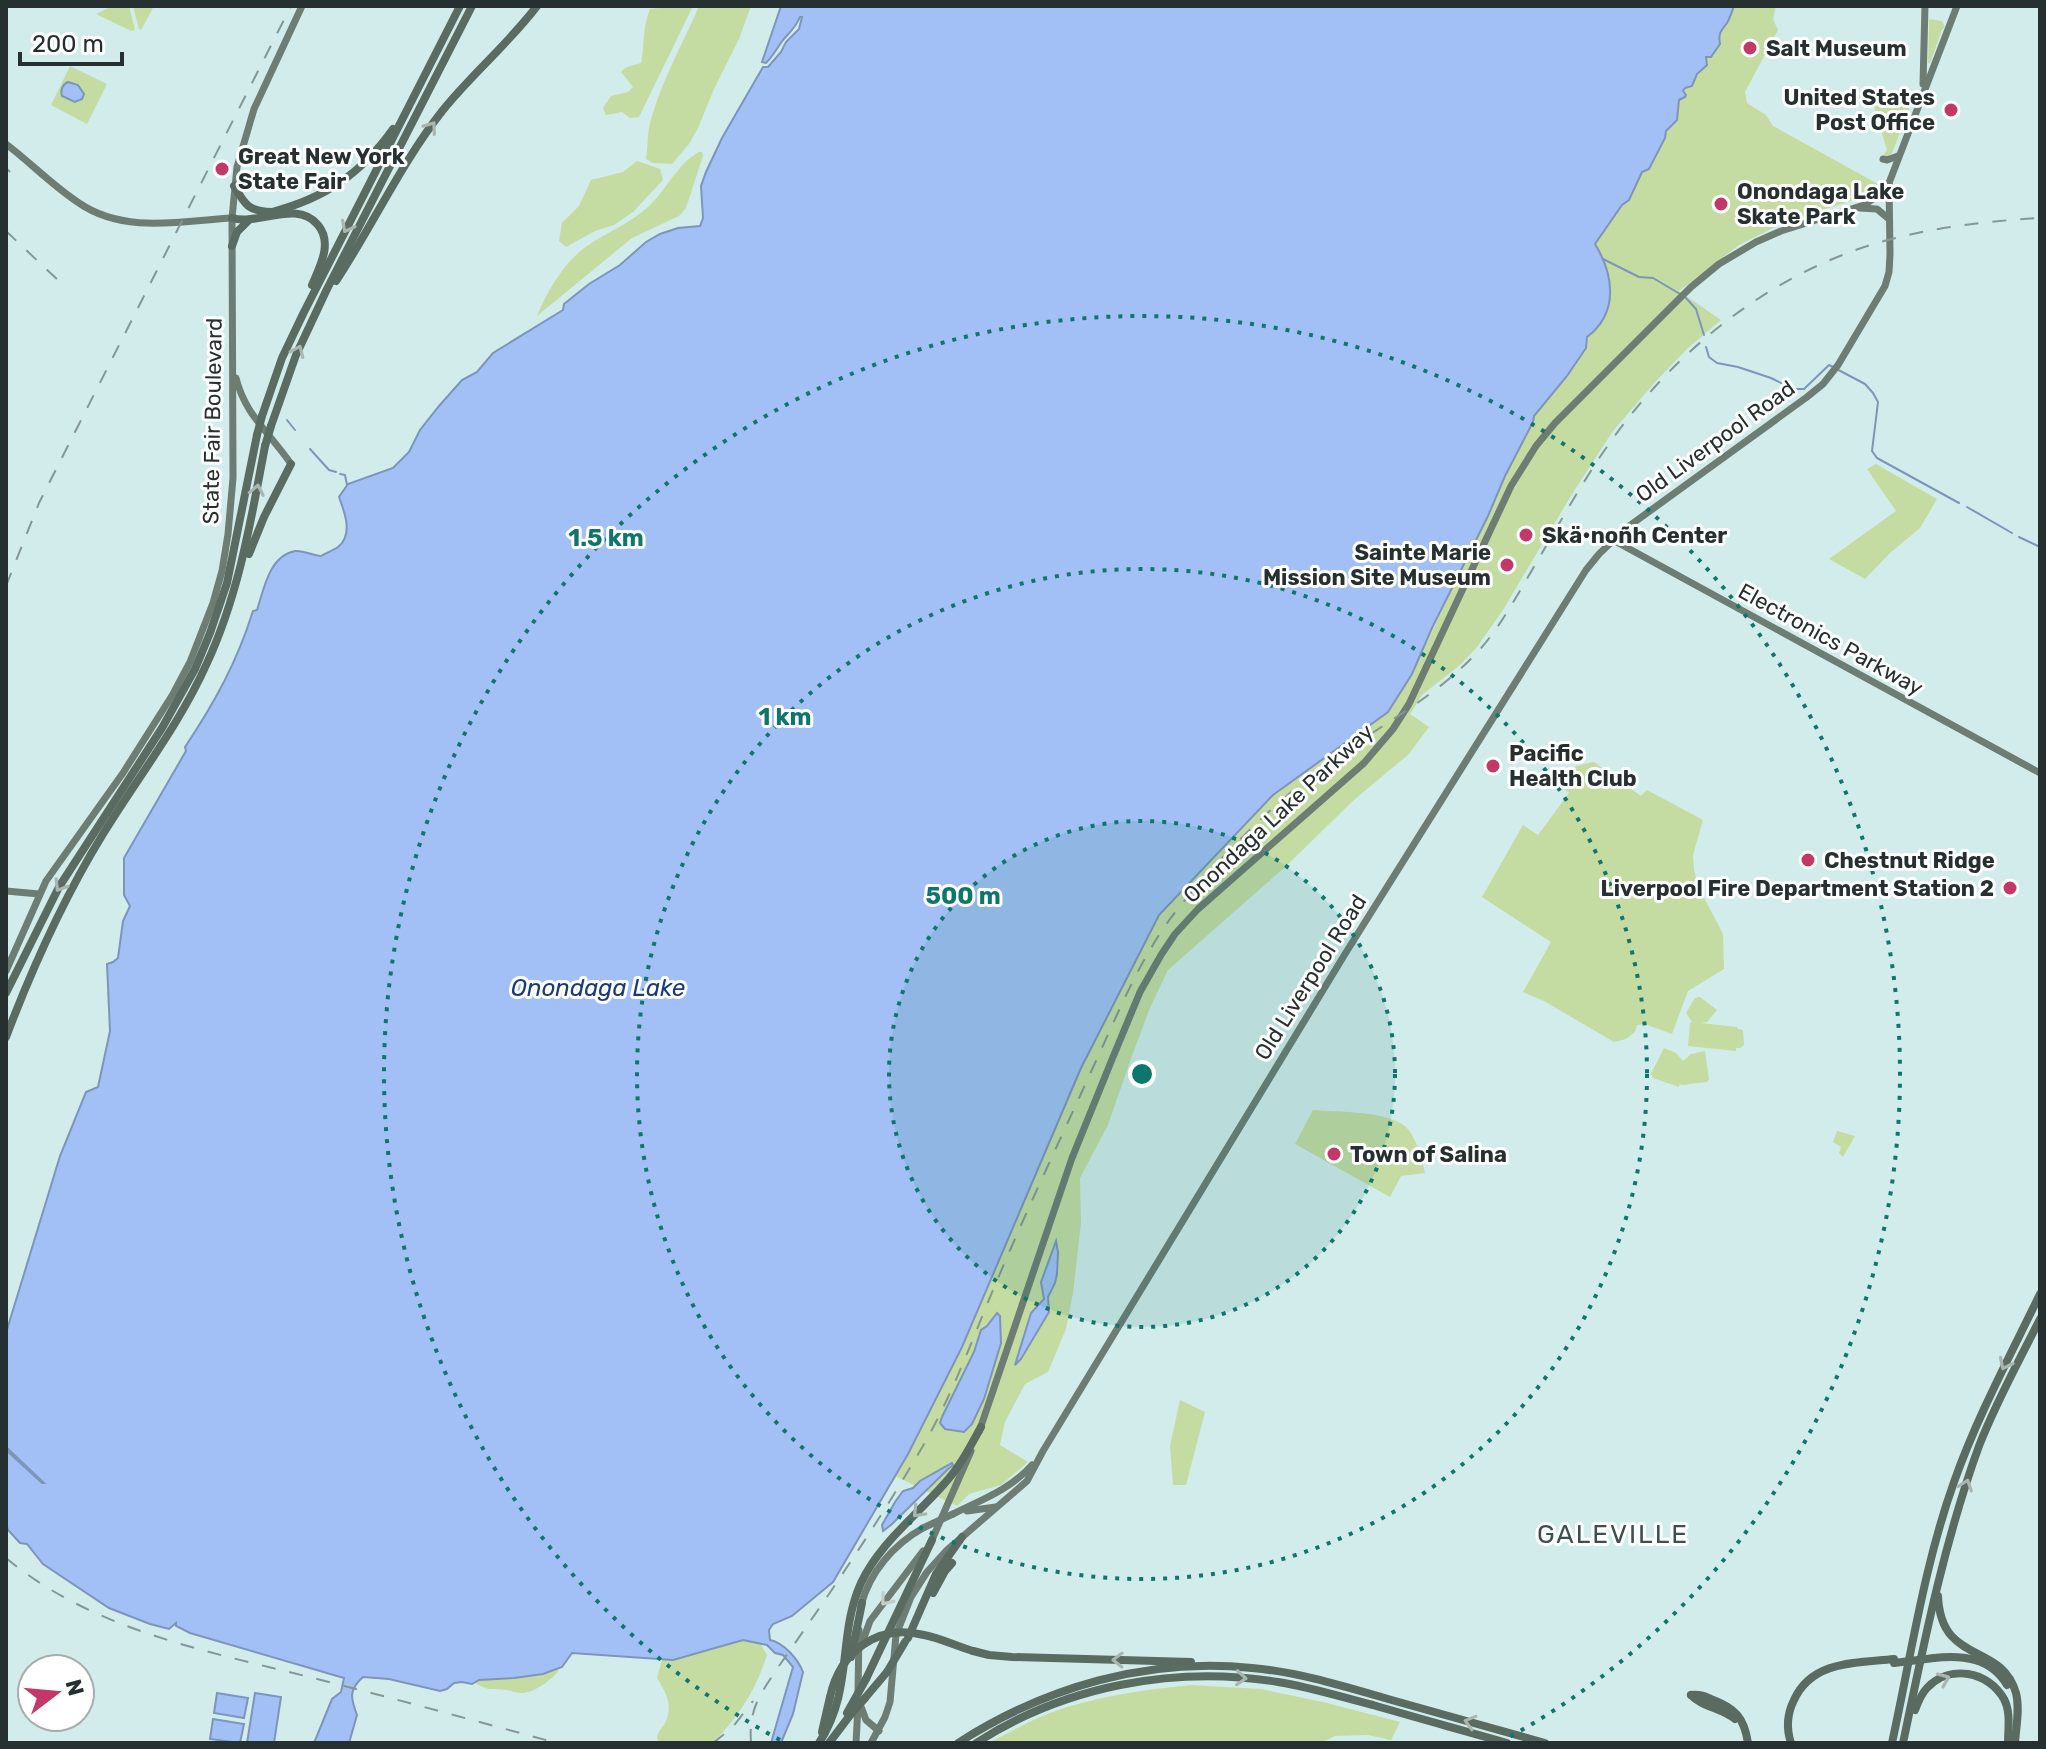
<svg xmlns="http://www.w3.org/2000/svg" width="2046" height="1749" font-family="Rubik,sans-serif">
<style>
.green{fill:#c4dca2}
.water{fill:#a2c0f5;stroke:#7d95ba;stroke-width:2}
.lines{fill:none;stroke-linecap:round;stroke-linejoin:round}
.stream{stroke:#7d95ba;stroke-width:2}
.major{stroke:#6e7d74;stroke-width:7}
.highway{stroke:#5a6c62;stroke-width:8}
.rail{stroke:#849796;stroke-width:2;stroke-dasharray:14 14;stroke-linecap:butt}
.major-bridge{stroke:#6e7d74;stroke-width:7}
.highway-bridge{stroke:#5a6c62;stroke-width:8}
.oneway{stroke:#acb6b0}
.oneway2{stroke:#c5cbc7}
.ring{fill:none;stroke:#0f766e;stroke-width:4;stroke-dasharray:4 8}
.poi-dot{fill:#c43869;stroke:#fff;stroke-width:3}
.labels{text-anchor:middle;stroke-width:6;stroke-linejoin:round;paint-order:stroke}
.poi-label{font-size:22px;font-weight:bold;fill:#263030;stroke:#fff;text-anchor:start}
.street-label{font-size:22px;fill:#263030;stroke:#fff}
.water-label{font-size:24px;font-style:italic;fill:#1a3a78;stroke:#fff}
.quarter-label{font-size:26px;letter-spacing:2px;fill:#3b5151;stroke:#fff}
.centre{fill:#0f766e;stroke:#fff;stroke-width:4}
.ring-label{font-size:24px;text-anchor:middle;font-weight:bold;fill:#0f766e;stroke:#fff;stroke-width:6;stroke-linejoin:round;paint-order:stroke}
</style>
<rect width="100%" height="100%" fill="#d2eceb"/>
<!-- green -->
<g class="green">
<path d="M113,6H129L135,30L131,31L96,14Z"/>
<path d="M133,6H154L141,30L139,29Z"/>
<path d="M679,6H689L692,8L639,117L630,118L622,112L606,115L603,108L611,96L628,92L633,87L621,72C625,66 634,65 641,63C645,43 642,29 650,9Z"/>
<path d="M699,6H751L739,39L714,89L698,128L689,144L672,164L653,163L646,159C648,149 647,138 649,128C659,85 682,46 699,6Z"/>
<path d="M1734,6H1776L1773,19L1778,30L1745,92L1747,103L1766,115L1773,126L1878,184L1857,199L1785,222L1739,245L1679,291L1721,320L1688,348L1656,381L1613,431L1572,494L1503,610L1477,647L1460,665L1422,695L1410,714L1429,727L1409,754L1355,799L1284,868L1168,970L1150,1008L1133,1053L1108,1125L1080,1178L1081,1223L1073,1293L1066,1329L1048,1372L1025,1384L1005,1422L1000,1445L1028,1462L1001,1485L969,1494L957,1506L895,1476L962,1347L1081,1068L1159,915L1273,795L1388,712L1412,674L1534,416L1567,376L1586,348L1587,337L1599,328L1610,286L1602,255L1595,245L1622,205L1629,200L1642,172L1655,157L1666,131L1670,126L1683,91L1707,65V57H1711L1720,44C1718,33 1721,31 1727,23C1730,18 1732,11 1734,6Z"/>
<path d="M1930,19L1942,21L1945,27L1942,30L1930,63H1928L1929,21Z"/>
<path d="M70,66L107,84L87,124L51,105Z"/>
<path d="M1869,90H1874L1876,94L1910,95L1913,99L1892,153L1887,158L1884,155L1887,150Z"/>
<path d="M699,152H702L703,156L686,208L679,216L632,238L537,316C547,291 565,261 587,246C607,232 631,223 649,206C667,189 678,163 699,152Z"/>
<path d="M637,161L660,169L663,180L633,212L614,225L595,231L566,247L559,241L562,223L579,206L591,180L623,172Z"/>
<path d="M1876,464L1937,499L1920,528L1890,553L1865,579L1829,559L1896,511L1867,469Z"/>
<path d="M1594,762L1641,796L1647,790L1703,820L1693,855L1694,870L1699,888L1723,934L1724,969L1688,991L1672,1034L1645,1024L1637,1025L1635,1032L1626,1039L1614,1042L1544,1001L1523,992L1551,942L1482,897L1523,825L1538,835L1569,793L1561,785L1576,766Z"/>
<path d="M1700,997L1717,1010L1707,1022L1700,1023L1737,1027L1738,1029L1743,1030L1744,1045L1740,1048H1736V1051L1688,1046L1690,1023L1692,1022L1686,1013L1695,998Z"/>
<path d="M1664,1048L1676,1053L1683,1061L1691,1054L1705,1051L1709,1079L1707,1082L1681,1085L1680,1083L1679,1087L1653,1078L1651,1074Z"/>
<path d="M1313,1110C1336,1112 1389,1111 1406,1127C1416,1137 1422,1159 1425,1173L1401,1176L1390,1197L1295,1144Z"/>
<path d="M1837,1131L1855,1136L1843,1157L1839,1153L1841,1147L1833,1142Z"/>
<path d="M1180,1400L1205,1412L1186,1485H1173L1170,1446Z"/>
<path d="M743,1640L760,1643L767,1655C756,1690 738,1718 712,1743H660L657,1738C658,1730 663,1728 666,1721C673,1704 666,1693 657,1678L662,1660H673Z"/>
<path d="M552,1670H559C552,1680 533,1694 520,1693C515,1693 511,1690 507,1690C491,1688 491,1692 475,1683L478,1680L514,1678Z"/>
<path d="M1191,1685L1261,1689L1323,1702L1400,1722L1391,1740L1368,1735L1335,1736L1321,1743H988C1009,1733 1029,1721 1050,1713C1096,1696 1143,1690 1191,1685Z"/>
</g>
<!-- water -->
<g class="water">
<path d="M781,6H1734C1732,11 1730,18 1727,23C1721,31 1718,33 1720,44L1711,57H1706L1707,65L1697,74L1692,86L1685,88L1683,91L1686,95L1685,97L1679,100L1677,120L1666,131L1665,138L1649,169L1642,172L1629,200L1622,205L1595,244C1614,275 1619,313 1587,337L1586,348L1567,376L1534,416L1533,422L1505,476L1488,516L1432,628L1412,674L1388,712L1273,795L1159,915L1081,1068L962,1347L908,1454L833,1582L792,1616L773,1624L769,1630L770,1640C784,1643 798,1659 803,1672L793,1714L781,1743H771L793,1667L783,1655L775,1653L767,1645L743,1640L673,1660L572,1653L562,1667L543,1674L514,1678L479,1680L472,1684L462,1682L454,1683L447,1689L440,1691L389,1679L363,1677C348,1690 351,1699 357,1715L349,1743H314L332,1699L341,1692L344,1678L190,1633L176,1626V1623L169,1629L150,1624L109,1608L43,1564L27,1544L20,1543L8,1530L6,1523V1450L42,1483H44L6,1447V1333L60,1156L86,1092L98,1087L110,1031L107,964L113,962L118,958L123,921L130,906L124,895V858L186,751L185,747C215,702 237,662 253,611L257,610C264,589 269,556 295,551C304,550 313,556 321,556C326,553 334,550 338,547C354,534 344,511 339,497L348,484L393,468L409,452L420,430L439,406L462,380L477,372L493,353L563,310L564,304L589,284L620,265L646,242L660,234L678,228L700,226L703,218L701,186L706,172L722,138L763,67H768L781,52L786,42L799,29L802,17H800C796,27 790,32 783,40C777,48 773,56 766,63L762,62Z"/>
<path d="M68,82L78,85L84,94L82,99L75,102L62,96C60,90 63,84 68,82Z"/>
<path d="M1056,1241L1058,1252L1057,1274L1055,1283L1048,1297L1049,1312L1021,1359L1015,1365L1031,1313L1044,1299L1041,1282Z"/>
<path d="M997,1313L1000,1316L1001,1343L984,1399L972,1424L964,1432L945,1429L940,1423L942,1417L974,1352L981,1330L987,1326Z"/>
<path d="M952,1463L953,1465L947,1470L891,1525L883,1531L882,1525L895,1502L903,1491L913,1488L920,1481Z"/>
<path d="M217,1693L248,1698L244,1718L214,1713Z"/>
<path d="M255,1693L281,1697L274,1743H247Z"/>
<path d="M213,1719L244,1724L240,1743L210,1739Z"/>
</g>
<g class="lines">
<!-- stream -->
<g class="stream">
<path d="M1603,259L1639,277L1653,278L1680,294"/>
<path d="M1686,298L1696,309L1704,335"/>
<path d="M1706,347L1709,357L1717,363L1738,367L1771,378L1793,389H1804L1829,365L1865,384L1873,393L1878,402L1872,451L1877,458L1959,503"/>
<path d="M287,420L295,430"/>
<path d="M310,449L329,470L336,472"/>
<path d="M340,474L345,475L347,485"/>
<path d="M1967,507L2012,533"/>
<path d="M2019,537L2040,547"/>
</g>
<!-- major -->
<g class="major">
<path d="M1923,84L1925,6"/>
<path d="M6,144C31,163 53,186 79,203C124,234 181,221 232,218"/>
<path d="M1883,159L1887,160L1898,156"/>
<path d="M1860,208L1877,209L1889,219"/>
<path d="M236,378C245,415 270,433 291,464"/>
<path d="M1613,540L2040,773"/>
<path d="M6,891L39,894"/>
<path d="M6,971L46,881L123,773L173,694L190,662L213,603L222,571L228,534L233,478L232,218L237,167L254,109L302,6"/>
<path d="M979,1432L1072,1158L1113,1057L1140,992L1161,955L1175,934L1198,909L1364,763L1393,729L1409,704L1511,486L1536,446L1555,423L1691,287L1719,264L1756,242L1781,231L1864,205L1880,194L1889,183"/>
<path d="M967,1511L996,1507"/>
<path d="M953,1514C981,1500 1011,1489 1032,1465"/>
<path d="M931,1542L971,1451"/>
<path d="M861,1605C870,1572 893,1545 923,1528"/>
<path d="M862,1643L870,1621L923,1551"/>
<path d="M858,1693L859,1630"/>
<path d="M860,1704L866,1720L879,1731"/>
<path d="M856,1743L858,1706"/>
<path d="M871,1743L885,1717L890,1702L896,1635L911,1597L927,1572L946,1551L1027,1481L1043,1451L1345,954L1586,570L1599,554L1625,529L1807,397L1823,384L1838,365L1885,286L1889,272L1890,254L1889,183L1957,6"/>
</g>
<!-- highway -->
<g class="highway">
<path d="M234,186C245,205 248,211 272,212"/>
<path d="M272,212C325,198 361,174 393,129"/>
<path d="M232,218C258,226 297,199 318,225C333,243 320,266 312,285"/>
<path d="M232,246L237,232L249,220"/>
<path d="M336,281C373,225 401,163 443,110C472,74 509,43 537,6"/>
<path d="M262,416L282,358L303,314L460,6"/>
<path d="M271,426L296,355L327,289L472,6"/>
<path d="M249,554L264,517L291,464"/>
<path d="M6,993L59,887L162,728L195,669L210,633L227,583L257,435"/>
<path d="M6,1037C33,966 63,899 103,834C138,777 180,724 207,663C239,594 251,520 265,446"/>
<path d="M933,1593L945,1571L952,1563"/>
<path d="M1938,1596C1941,1666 2001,1641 2016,1693C2020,1709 2016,1727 2015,1743"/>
<path d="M908,1638L936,1574L962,1537"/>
<path d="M973,1651L989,1655L1012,1657L1191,1662"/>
<path d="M851,1657L862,1603"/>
<path d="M1934,1658C1963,1655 1991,1658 2007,1685"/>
<path d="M866,1679L932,1540"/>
<path d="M1691,1695C1699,1694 1704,1696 1711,1699C1735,1708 1744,1717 1748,1743"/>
<path d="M1691,1695C1702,1707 1722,1708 1735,1719"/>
<path d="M865,1698L887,1672"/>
<path d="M1915,1710C1918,1702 1921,1694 1927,1688C1950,1664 1988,1671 2004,1699C2011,1712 2008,1729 2008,1743"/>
<path d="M822,1732L830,1697"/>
<path d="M819,1743C854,1689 837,1636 861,1583C879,1544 916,1516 944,1484C960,1467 970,1447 981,1427"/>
<path d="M829,1743L851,1714"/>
<path d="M958,1743C1045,1687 1148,1657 1252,1668C1298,1672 1343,1686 1388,1699C1440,1714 1493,1728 1545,1743"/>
<path d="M976,1743C1064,1686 1175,1665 1278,1682C1310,1687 1341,1697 1373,1705C1417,1718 1462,1730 1507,1743"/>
<path d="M1791,1743C1786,1728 1787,1714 1794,1700C1812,1660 1857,1663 1894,1659"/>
<path d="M1892,1743C1911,1656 1924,1566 1954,1482C1977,1417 2010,1356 2040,1294"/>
<path d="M1903,1743C1924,1643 1944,1542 1979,1446C1996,1402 2019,1361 2040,1319"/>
</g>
<!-- rail -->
<g class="rail">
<path d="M6,168L10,172"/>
<path d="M6,231L61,283"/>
<path d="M6,586L39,503L291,6"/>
<path d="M6,1558C95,1632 212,1652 321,1680C400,1700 479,1722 557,1743"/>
<path d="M713,1743L732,1728L753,1701"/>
<path d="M751,1743C750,1728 751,1716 757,1702C763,1689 771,1678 779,1666C795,1643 811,1620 827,1597C862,1545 897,1492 928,1437C955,1388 974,1335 996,1283C1027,1209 1062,1136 1095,1063C1120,1009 1142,953 1180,906C1224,853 1275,801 1331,761C1382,724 1440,695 1482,647C1500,626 1514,601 1528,577C1551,538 1573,498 1598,460C1665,358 1766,274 1884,241C1935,227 1987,221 2040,218"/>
</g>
<!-- major-bridge -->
<path class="major-bridge" d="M923,1528L953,1514"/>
<!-- highway-bridge -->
<g class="highway-bridge">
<path d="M257,435L262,416"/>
<path d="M265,446L271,426"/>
<path d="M1894,1663L1934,1658"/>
<path d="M887,1672L905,1642"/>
<path d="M830,1697C840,1652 877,1623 924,1635C940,1638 956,1646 973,1651"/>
<path d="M847,1713L866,1679"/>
<path d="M851,1714L865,1698"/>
</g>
</g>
<!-- one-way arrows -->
<defs><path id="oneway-chevron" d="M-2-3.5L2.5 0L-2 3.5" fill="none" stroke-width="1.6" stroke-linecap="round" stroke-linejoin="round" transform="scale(2)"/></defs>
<g class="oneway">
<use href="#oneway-chevron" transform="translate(431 127) rotate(-54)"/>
<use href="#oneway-chevron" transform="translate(347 227) rotate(117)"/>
<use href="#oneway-chevron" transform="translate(298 351) rotate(-66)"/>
<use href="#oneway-chevron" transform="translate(257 490) rotate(-79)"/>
<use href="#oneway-chevron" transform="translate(60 886) rotate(122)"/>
<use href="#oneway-chevron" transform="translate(2005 1364) rotate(116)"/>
<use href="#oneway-chevron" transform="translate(1966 1485) rotate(-71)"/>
<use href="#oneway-chevron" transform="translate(918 1512) rotate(134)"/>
<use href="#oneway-chevron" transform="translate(1118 1660) rotate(-179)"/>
<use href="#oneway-chevron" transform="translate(1241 1678) rotate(4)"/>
<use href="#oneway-chevron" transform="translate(1944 1679) rotate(-22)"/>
<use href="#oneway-chevron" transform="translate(1470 1722) rotate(-164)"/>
</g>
<use class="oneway2" href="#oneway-chevron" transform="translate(886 1600) rotate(129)"/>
<!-- distance rings -->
<circle cx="1142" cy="1074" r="253" fill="#0f766e" fill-opacity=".12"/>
<g class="ring">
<circle cx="1142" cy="1074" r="253"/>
<circle cx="1142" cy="1074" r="505"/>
<path d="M780 1740A758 758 0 1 1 1504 1740"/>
</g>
<!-- markers -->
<g class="poi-dot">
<circle cx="1750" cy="48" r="8"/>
<circle cx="1951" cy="110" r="8"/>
<circle cx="222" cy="169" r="8"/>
<circle cx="1721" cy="204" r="8"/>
<circle cx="1526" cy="535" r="8"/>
<circle cx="1507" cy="565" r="8"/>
<circle cx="1493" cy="766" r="8"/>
<circle cx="1808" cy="860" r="8"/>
<circle cx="2010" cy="888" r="8"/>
<circle cx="1334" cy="1154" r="8"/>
</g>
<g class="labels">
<!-- poi labels -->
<g class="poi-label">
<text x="1766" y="56">Salt Museum</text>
<text x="1935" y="105" text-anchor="end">United States<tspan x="1935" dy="25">Post Office</tspan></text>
<text x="238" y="164">Great New York<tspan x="238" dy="25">State Fair</tspan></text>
<text x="1737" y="199">Onondaga Lake<tspan x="1737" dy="25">Skate Park</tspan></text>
<text x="1542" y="543">Skä•noñh Center</text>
<text x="1491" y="560" text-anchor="end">Sainte Marie<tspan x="1491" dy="25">Mission Site Museum</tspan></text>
<text x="1509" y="761">Pacific<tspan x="1509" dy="25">Health Club</tspan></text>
<text x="1824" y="868">Chestnut Ridge</text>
<text x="1994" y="896" text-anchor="end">Liverpool Fire Department Station 2</text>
<text x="1350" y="1162">Town of Salina</text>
</g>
<!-- street labels -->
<g class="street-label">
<text transform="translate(212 421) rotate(-89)" y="8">State Fair Boulevard</text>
<text transform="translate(1715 441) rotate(-36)" y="8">Old Liverpool Road</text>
<text transform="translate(1831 639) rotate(29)" y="8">Electronics Parkway</text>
<text transform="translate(1278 813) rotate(-43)" y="8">Onondaga Lake Parkway</text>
<text transform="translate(1310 977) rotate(-58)" y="8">Old Liverpool Road</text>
</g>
<!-- water labels -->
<g class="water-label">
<text x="598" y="996">Onondaga Lake</text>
</g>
<!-- quarter labels -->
<g class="quarter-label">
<text x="1613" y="1543">GALEVILLE</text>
</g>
</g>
<circle cx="1142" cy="1074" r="12" class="centre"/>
<g class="ring-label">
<text x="606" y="546">1.5 km</text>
<text x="785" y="725">1 km</text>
<text x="963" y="904">500 m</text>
</g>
<!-- border -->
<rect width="2046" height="1749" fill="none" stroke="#263030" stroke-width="16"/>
<!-- north arrow -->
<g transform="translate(56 1693) rotate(74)"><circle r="38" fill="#ffffff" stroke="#a8acac" stroke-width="2"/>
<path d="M0-6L14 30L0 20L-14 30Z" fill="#c43869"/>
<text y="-12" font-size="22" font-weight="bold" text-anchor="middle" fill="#263030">N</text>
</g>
<!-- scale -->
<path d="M20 52v12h102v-12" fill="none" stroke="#263030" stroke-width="4"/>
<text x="32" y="52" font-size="24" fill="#263030" stroke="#ffffff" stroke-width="6" paint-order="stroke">200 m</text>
</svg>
